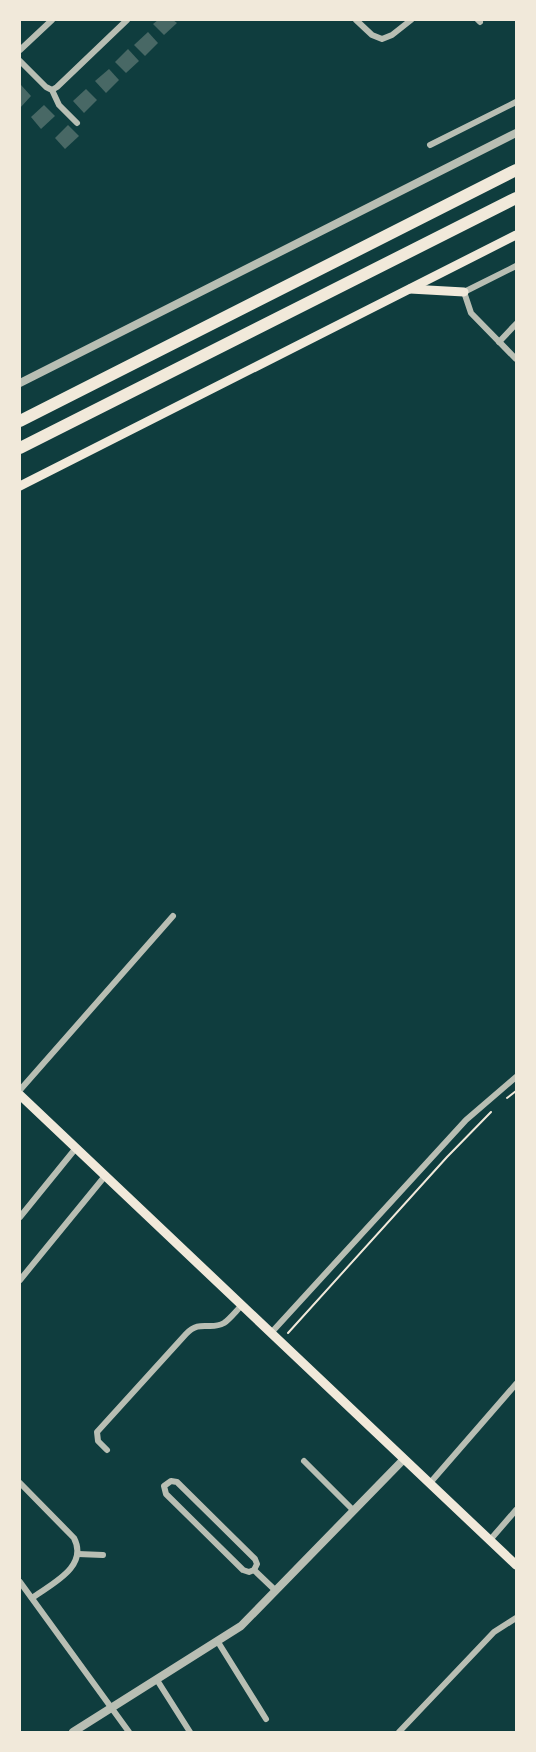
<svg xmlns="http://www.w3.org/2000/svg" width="536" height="1752" font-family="'Noto Sans',sans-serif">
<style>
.building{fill:#486865}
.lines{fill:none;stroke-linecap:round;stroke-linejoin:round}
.path{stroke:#f1e9da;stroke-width:2}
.minor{stroke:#b8beb3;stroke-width:6}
.tertiary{stroke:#b8beb3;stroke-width:8}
.secondary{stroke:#f1e9da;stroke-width:9}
.motorway{stroke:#f1e9da;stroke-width:12}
</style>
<rect width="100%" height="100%" fill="#0f3d3e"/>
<!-- building -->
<g class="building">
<path d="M158,20H173L177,23L164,35L153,24Z"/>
<path d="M148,32L158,43L145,56L134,45Z"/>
<path d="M128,49L139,61L126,73L115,62Z"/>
<path d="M109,69L119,80L106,93L95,81Z"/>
<path d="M21,85L31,96L20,108V86Z"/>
<path d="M86,89L97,100L84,113L73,101Z"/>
<path d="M44,105L55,116L41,129L31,117Z"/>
<path d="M68,125L79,136L65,149L55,138Z"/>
</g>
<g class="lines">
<!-- path -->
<g class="path">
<path d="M507,1098L516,1091"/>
<path d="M288,1333L447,1157L491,1112"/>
</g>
<!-- minor -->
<g class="minor">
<path d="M356,20L372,35L382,39L392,35L411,20"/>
<path d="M478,20L480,22"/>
<path d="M20,50L52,20"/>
<path d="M20,61L46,87L52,90L59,105L77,123"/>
<path d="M52,90L57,87L127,20"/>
<path d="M430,145L516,102"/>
<path d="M516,266L464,292L471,313L516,359"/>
<path d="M499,342L516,324"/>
<path d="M20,1090L173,916"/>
<path d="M20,1217L76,1148"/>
<path d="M20,1280L105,1176"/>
<path d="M271,1333L466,1120L516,1077"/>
<path d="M107,1450L98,1441L97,1432L186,1334C200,1319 210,1331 224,1323C230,1319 236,1311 242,1305"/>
<path d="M304,1461L354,1511"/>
<path d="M171,1481L177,1482L255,1559L257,1564L254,1570L249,1572L243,1570L166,1494L164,1486Z"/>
<path d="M20,1483L74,1538C89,1567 51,1584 32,1598"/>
<path d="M430,1483L516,1384"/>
<path d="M490,1540L516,1510"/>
<path d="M78,1554L103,1555"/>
<path d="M254,1570L276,1591"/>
<path d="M20,1582L129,1732"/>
<path d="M218,1642L266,1719"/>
<path d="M157,1680L190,1732"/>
<path d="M399,1732L494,1632L516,1618"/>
</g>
<!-- tertiary -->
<g class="tertiary">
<path d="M20,383L516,133"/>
<path d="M73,1732L241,1626L404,1459"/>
</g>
<!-- secondary -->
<g class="secondary">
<path d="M410,289L464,292"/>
<path d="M20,486L516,235"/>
<path d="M20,1095L516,1565"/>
</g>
<!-- motorway -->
<g class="motorway">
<path d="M20,421L516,170"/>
<path d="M20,448L516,198"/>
</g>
</g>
<!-- border -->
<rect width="536" height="1752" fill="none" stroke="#f1e9da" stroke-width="42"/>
</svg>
